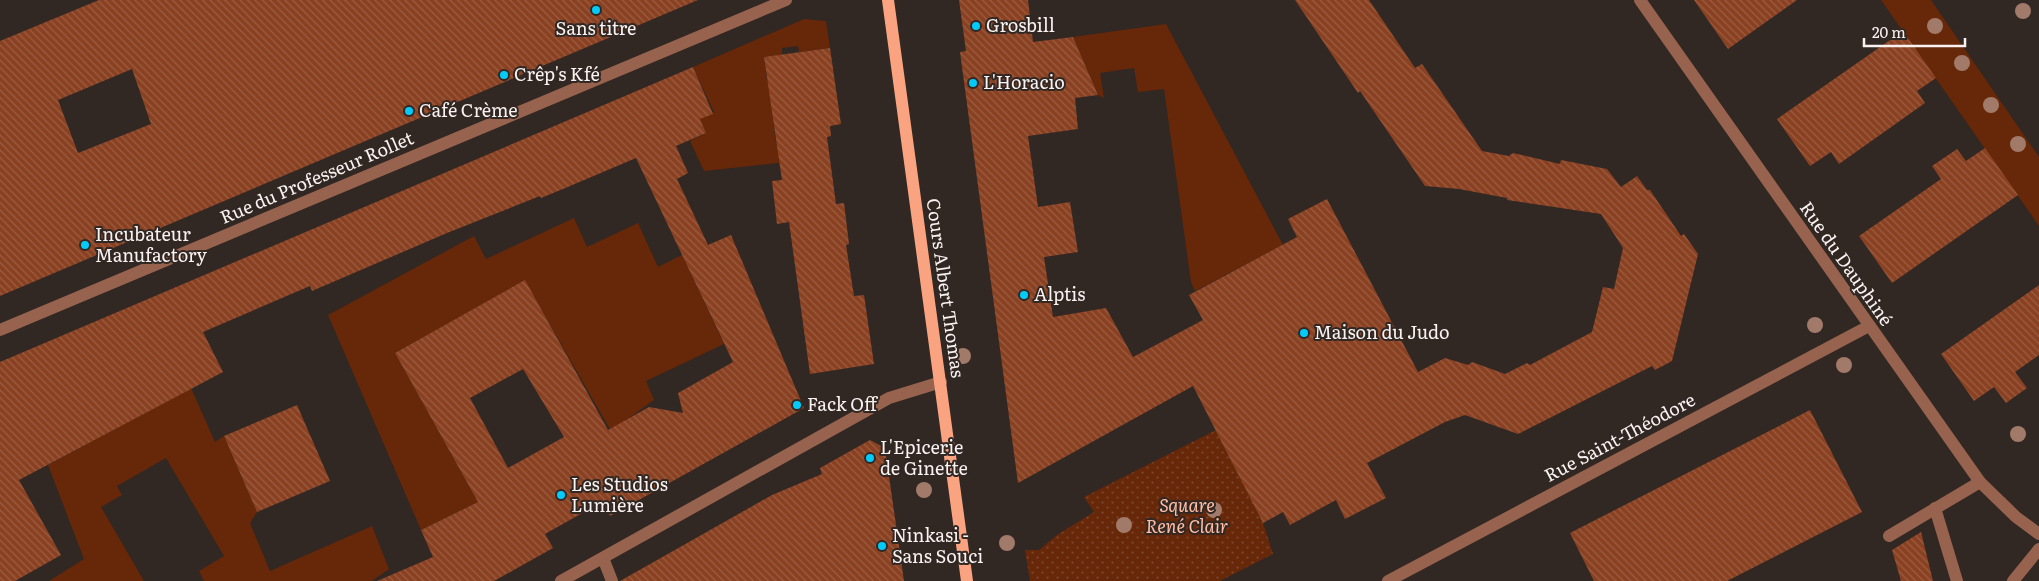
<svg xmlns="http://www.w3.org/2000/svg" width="2039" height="581" font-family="Literata,serif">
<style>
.green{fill:#672709}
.park{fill:url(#park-dots)}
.building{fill:url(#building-back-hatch);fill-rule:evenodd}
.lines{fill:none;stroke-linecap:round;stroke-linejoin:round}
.service{stroke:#98634e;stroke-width:12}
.pedestrian{stroke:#98634e;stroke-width:12}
.minor{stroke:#98634e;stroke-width:12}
.tertiary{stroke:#98634e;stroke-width:12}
.primary{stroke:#faa380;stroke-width:12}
.tree{fill:#a27a6a}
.poi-dot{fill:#03cbf9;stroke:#312723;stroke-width:2}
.labels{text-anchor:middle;stroke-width:4;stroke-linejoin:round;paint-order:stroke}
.poi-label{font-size:18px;fill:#f9f2f0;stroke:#312723;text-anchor:start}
.street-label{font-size:18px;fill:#f9f2f0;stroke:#312723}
.park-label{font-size:18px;font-style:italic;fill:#ffbda4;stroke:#312723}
</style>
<defs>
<pattern id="park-dots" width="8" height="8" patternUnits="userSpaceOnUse" patternTransform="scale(1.25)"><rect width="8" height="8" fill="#672709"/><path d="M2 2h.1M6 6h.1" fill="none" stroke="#7e472d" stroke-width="1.8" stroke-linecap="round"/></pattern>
<pattern id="building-back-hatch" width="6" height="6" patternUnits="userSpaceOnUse" patternTransform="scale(1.25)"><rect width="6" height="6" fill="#8a4122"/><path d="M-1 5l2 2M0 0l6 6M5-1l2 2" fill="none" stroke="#9b5d42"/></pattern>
</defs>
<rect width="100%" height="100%" fill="#312723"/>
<!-- green -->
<g class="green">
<path d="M1881,0H1931L2039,157V226Z"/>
<path d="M804,19L826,21L830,48L799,52L798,46L782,48V55L764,57L767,81L780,79L785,119L773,122L776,143L794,141L795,161L704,171L690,141L706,133L700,119L714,112L693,67Z"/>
<path d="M1166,24L1283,245L1195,291L1191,282L1164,89L1138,92L1134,68L1100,73L1104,98L1098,95L1073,37Z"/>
<path d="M574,218L587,247L638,223L658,267L682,255L724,344L646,381L654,400L611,431L525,281L395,353L478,502L421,530L328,315L474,236L486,259Z"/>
<path d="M191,388L215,442L224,436L257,512L250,523L270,571L372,526L389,569L372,581H204L199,571L224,556L166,458L117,486L122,495L101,507L144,581H49L84,559L48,465Z"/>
</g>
<!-- park -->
<path class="park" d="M1216,430L1263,523L1273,554L1220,581H1030L1025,550H1039L1057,535L1094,512L1084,497Z"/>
<!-- building -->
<g class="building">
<path d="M99,0H698L0,296V41ZM132,69L151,124L78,153L58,100Z"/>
<path d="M959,0H1028L1033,42L1073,37L1098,95L1075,98L1078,129L1028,136L1038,207L1070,202L1078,252L1044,257L1053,317L1106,308L1133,357L1203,320L1189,295L1297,237L1288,219L1327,199L1418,372L1445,358L1468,365L1472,362L1505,374L1527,363L1530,365L1592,332L1603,287L1614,289L1623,248L1601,214L1507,200V198L1459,189L1425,186L1360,91L1358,93L1295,0H1369L1415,68L1422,64L1482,151L1509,156L1513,153L1560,164L1561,160L1607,169L1621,187L1637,176L1647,190H1650L1681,236L1684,234L1698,254L1672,361L1655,370L1652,366L1518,434L1465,415L1445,422L1367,463L1386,498L1345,519L1336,500L1290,525L1283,512L1263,523L1193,386L1018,483L960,52L966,51Z"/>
<path d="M1694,0H1797L1728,49Z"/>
<path d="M1903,31L1936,78L1917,91L1925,103L1839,164L1831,152L1810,166L1777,119Z"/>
<path d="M830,48L841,124L830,126L831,136L827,137L836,204L844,203L849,244L846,245L854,296L864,295L874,364L810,374L789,222L777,224L772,181L782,180L764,57Z"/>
<path d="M693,67L713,114L700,119L706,133L676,146L688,173L677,179L708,245L731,235L804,408L610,516L602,502L545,534L553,548L494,581H377L433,557L421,530L478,502L395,353L525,280L608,430L649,407L683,413L678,393L733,362L636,158L563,189L541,198L540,196L447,233L312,291L310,286L203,332L223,372L19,480L61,555L15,581H0V362ZM523,369L564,437L508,468L470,398Z"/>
<path d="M1985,148L2018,195L1892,283L1859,236L1941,179L1932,166L1957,149L1966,161Z"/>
<path d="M2039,285V355L2015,372L2027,388L2006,403L1994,387L1974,401L1941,354Z"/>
<path d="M297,405L330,481L257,512L224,436Z"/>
<path d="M1810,410L1862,512L1727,581H1594L1570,533Z"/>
<path d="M870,440L885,448L904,581H620L772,495L822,474L820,468Z"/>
<path d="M1921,532L1933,581H1901L1892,550Z"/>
</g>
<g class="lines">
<!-- service -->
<g class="service">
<path d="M1935,508L1957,581"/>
<path d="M1889,536L1980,482"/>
</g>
<!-- pedestrian -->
<path class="pedestrian" d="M0,330L786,0"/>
<!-- minor -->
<g class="minor">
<path d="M603,558L612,581"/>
<path d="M561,581L889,398L941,382"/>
<path d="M1388,581L1869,326"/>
<path d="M2013,581L2039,549"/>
</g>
<!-- tertiary -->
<path class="tertiary" d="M1640,0L1980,482L2016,517L2039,534"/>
<!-- primary -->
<path class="primary" d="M888,0L967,581"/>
</g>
<!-- trees -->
<g class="tree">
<circle cx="2023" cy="11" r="8"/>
<circle cx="1935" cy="26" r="8"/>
<circle cx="1962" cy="63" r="8"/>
<circle cx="1991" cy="105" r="8"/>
<circle cx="2018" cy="144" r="8"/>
<circle cx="1815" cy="325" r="8"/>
<circle cx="963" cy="356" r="8"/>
<circle cx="1844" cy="365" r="8"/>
<circle cx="2018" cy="434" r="8"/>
<circle cx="924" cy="490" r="8"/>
<circle cx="1214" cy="510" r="8"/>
<circle cx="1124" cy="525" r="8"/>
<circle cx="1007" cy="543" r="8"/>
</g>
<!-- markers -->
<g class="poi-dot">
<circle cx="596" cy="10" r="5"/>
<circle cx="976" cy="26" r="5"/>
<circle cx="504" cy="75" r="5"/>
<circle cx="973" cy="83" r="5"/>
<circle cx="409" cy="111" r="5"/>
<circle cx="85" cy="245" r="5"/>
<circle cx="1024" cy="295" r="5"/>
<circle cx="1304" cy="333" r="5"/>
<circle cx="797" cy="405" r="5"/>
<circle cx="870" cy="458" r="5"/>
<circle cx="561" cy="495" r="5"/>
<circle cx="882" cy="546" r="5"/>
</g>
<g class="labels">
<!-- poi labels -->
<g class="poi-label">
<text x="986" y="32">Grosbill</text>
<text x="596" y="35" text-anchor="middle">Sans titre</text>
<text x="514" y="81">Crêp's Kfé</text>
<text x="983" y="89">L'Horacio</text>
<text x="419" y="117">Café Crème</text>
<text x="95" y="241">Incubateur<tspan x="95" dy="21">Manufactory</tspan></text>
<text x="1034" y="301">Alptis</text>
<text x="1314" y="339">Maison du Judo</text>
<text x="807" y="411">Fack Off</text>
<text x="880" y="454">L'Epicerie<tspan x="880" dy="21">de Ginette</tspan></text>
<text x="571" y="491">Les Studios<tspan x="571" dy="21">Lumière</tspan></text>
<text x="892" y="542">Ninkasi -<tspan x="892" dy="21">Sans Souci</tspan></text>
</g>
<!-- street labels -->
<g class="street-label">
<text transform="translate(317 178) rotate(-23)" y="6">Rue du Professeur Rollet</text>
<text transform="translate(1846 264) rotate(55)" y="6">Rue du Dauphiné</text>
<text transform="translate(945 288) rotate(82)" y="6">Cours Albert Thomas</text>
<text transform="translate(1620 438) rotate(-28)" y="6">Rue Saint-Théodore</text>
</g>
<!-- park labels -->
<g class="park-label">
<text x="1187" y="512">Square<tspan x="1187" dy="21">René Clair</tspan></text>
</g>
</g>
<!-- scale -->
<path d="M1864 38v8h101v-8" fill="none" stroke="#f9f2f0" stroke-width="2.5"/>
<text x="1872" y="38" font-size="15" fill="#f9f2f0" stroke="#312723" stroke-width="4" paint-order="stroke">20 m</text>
</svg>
